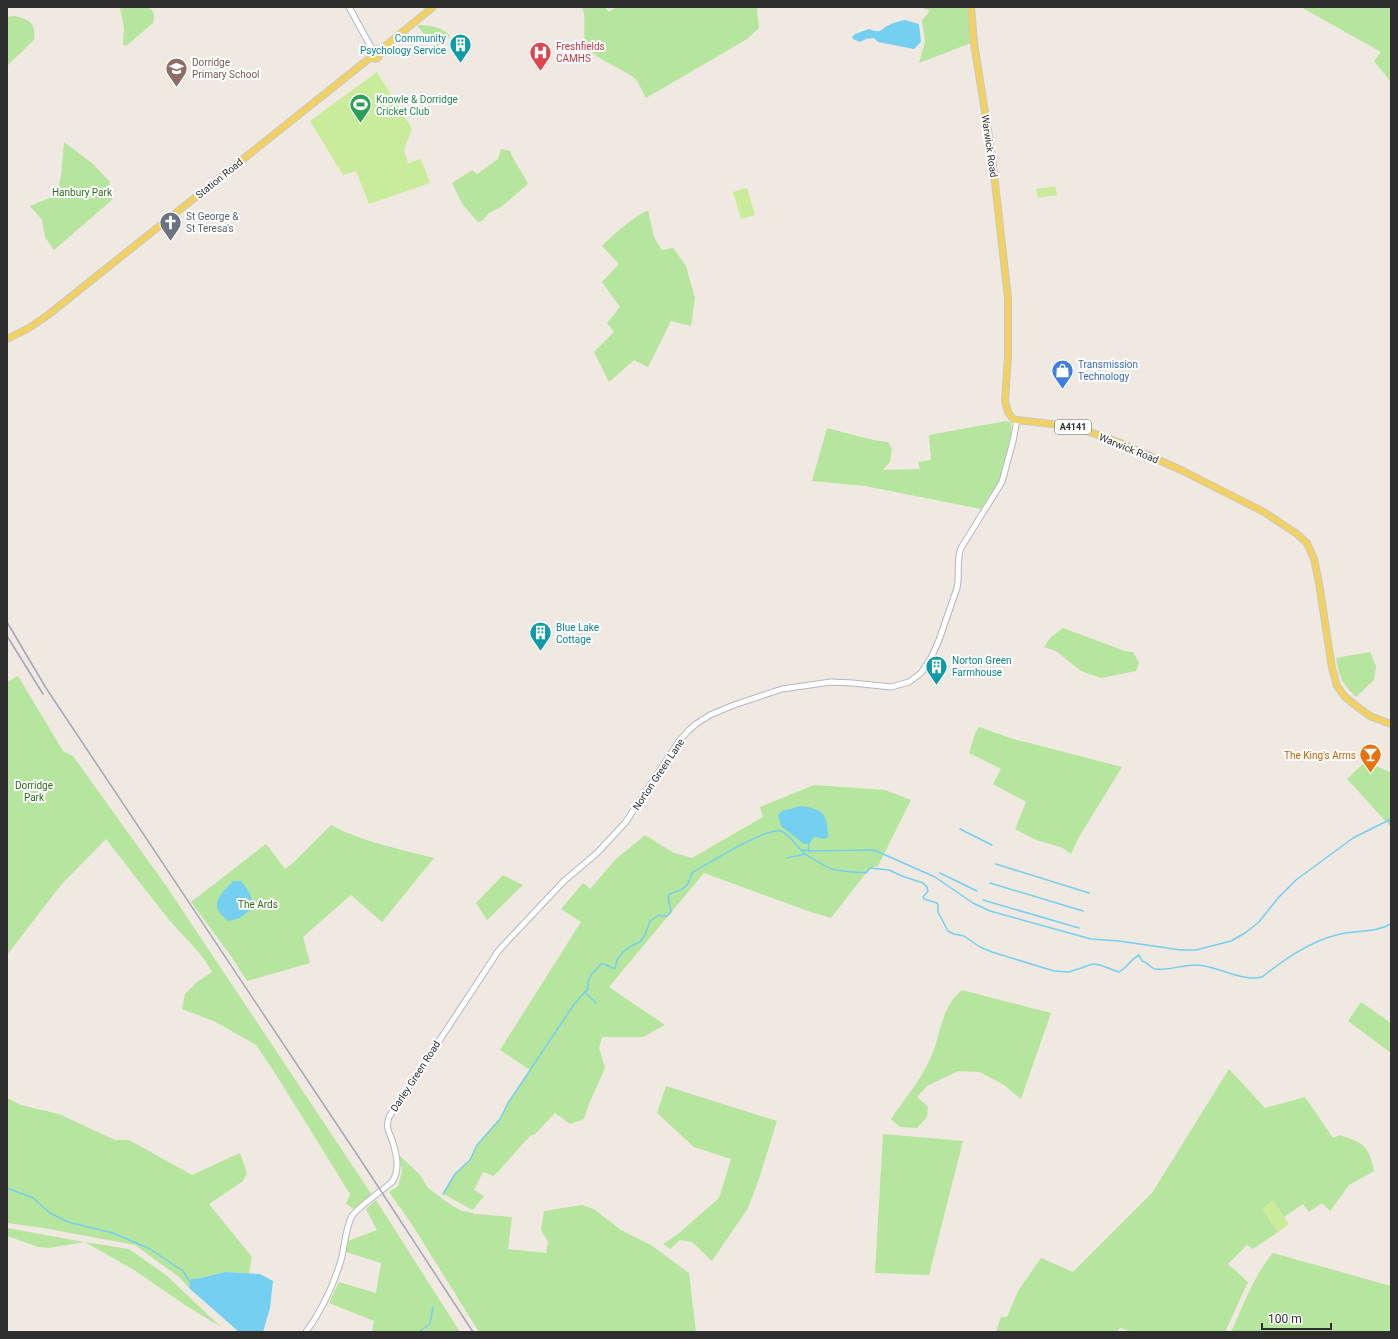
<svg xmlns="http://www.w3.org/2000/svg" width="1398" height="1339" font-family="Roboto,sans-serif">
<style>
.green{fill:#b6e59e}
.pitch{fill:#c9ec9a}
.water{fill:#75cff0}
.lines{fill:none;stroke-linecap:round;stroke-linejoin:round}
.stream{stroke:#75cff0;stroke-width:1.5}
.minor-casing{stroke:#b4b7c1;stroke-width:7}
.major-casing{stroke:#c9c9c9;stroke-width:8}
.minor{stroke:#fff;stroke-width:5}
.major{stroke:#f2d163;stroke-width:6}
.rail{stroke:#a3a6b8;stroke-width:1.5}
.labels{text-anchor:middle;stroke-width:4;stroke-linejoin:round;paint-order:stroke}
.shield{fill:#fff;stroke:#6d6d6d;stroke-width:1}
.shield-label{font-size:9px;font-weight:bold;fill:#2e2e2e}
.culture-label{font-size:10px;fill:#0d838f;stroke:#fff;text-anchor:start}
.health-label{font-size:10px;fill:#be3a42;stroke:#fff;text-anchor:start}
.education-label{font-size:10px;fill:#785e54;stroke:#fff;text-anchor:start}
.leisure-label{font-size:10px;fill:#27864d;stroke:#fff;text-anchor:start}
.street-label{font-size:10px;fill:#2e2e2e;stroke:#fff}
.park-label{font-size:10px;fill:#2c6e1b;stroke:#fff}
.worship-label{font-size:10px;fill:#5b616d;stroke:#fff;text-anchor:start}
.shop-label{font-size:10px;fill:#366cbe;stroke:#fff;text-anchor:start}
.food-label{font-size:10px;fill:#c56008;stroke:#fff;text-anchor:end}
</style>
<rect width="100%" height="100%" fill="#efe9e1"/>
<!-- green -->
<g class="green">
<path d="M120,7C133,7 160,1 153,23L126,46L123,45L124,28Z"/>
<path d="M582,7H605L609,12L616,7H760L757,9L759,28L747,39L646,98C642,92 639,81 633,77C623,69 596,59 589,49C580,37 588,20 582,7Z"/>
<path d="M921,7H967L971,43L919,63L925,42L922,20L930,11Z"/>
<path d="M1301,7H1391V82L1374,61L1381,52Z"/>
<path d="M14,16C30,19 36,24 34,40L7,66V17Z"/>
<path d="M417,25C428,25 443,27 450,36L435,48Z"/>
<path d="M64,142L93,164L110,182L107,190L113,199L54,250L45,237L42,220L30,206L57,195L61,176Z"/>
<path d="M501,149L510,151C514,163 523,172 528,184L501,207L489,213L482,221L478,222L463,205L452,183L472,170L477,174L498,159Z"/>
<path d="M648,210L654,237L662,250L673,248L686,266L695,298L691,326L671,321L648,367L634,360L609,382L594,352L614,332L607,323L620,307L602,282L619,264L602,246C616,232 631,219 648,210Z"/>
<path d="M1006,421L1011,423V434L999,481L981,509L865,486L812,481L827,428L873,440L888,442L892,449L890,462L883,470L920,469L918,462L931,460L929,435Z"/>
<path d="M1063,628L1125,651L1133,652L1139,663L1136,671L1101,678L1081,671L1056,651L1044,647L1050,638Z"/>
<path d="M1370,652L1376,666L1374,680L1356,697C1342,684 1339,676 1336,658Z"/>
<path d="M18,676L63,751L73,756L167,887L372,1195L354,1209L346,1204L350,1194L275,1073L256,1045L216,1022L182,1009L185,994L197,982L212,972C202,953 185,938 171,922C149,895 127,866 106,839L61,885L7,955V682Z"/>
<path d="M979,727L1010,738L1122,767L1079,837L1071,854L1061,847L1036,840L1015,829L1026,802L993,784L1001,769L969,753L976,731Z"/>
<path d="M1367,760L1384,770L1391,772V827L1347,779Z"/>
<path d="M814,785L885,790L911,800L878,866L870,868L831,918L808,911L704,873L609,987L665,1025L643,1037H602L599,1048L605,1068L589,1104L584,1119L570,1124L555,1113L535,1134L530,1136L494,1176L483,1172L474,1190L484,1196L473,1210L443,1194L455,1174L470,1160L477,1145L500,1119L508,1103L530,1070L500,1050L581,922L561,909L583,883L590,889L616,859L645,835L674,853L692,858L763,817L760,807Z"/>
<path d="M331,825C362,842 400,849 434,858L382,922L351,895L303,937L310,963L247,981L231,956L191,902L266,844L285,869L293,863Z"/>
<path d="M503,875L523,885L487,920L476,903Z"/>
<path d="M962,990L1051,1013L1021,1099L1004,1085L980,1072L958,1071L927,1086L917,1097L928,1107L927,1117L917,1128L900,1127L891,1119C904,1099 920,1082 930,1059C942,1034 939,1010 962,990Z"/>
<path d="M1361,1002L1391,1023V1053L1348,1021Z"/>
<path d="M1229,1069L1265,1108L1305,1097L1333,1138L1340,1135C1363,1143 1369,1145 1374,1171L1349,1185L1330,1211L1322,1203L1309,1212L1303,1204L1284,1217L1273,1201L1262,1209L1278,1232L1253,1249L1247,1245L1228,1264L1248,1282L1225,1332H1133L1120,1328L1116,1332H996L1001,1317H1007L1018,1291L1041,1258L1073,1272L1152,1193Z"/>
<path d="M666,1086L777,1121L759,1179L748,1208L712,1261L692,1242L680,1240L670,1249L663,1244L678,1234L719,1198L731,1159L694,1147L657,1113Z"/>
<path d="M7,1098L21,1105L59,1114L115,1140H129L192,1175L240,1153L247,1173L243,1181L209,1204L252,1257L249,1273L225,1272L201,1278L191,1279L189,1288L179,1277L135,1245L43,1228L7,1223Z"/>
<path d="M883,1134L963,1141L929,1275L875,1273Z"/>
<path d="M399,1155L420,1175L428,1188L451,1205L460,1210L476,1214L512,1217L508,1249L546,1253L548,1242L541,1230L544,1211L582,1205L594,1209L621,1230L651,1245L689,1273L696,1332H479L411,1223L389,1192L398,1186L402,1171Z"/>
<path d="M376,1200L460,1332H372L374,1321L329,1303L339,1282L376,1293L381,1263L346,1252L348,1241L377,1230L366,1209Z"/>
<path d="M7,1228L84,1242L49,1248L38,1247L7,1236Z"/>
<path d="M85,1242L129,1249L166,1275L221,1327L185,1305L134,1270Z"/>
<path d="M1273,1253L1391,1286V1332H1231C1243,1306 1254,1275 1273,1253Z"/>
</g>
<!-- pitch -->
<g class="pitch">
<path d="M377,72L412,129L404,150L408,163L421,159L430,183L369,204L356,171L343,175L310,121Z"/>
<path d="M1055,186L1057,195L1038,198L1036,189Z"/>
<path d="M747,188L755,215L741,219L733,192Z"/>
<path d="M1273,1201L1289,1224L1278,1232L1262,1209Z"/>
</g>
<!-- water -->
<g class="water">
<path d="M905,20L919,24L921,42L914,49L878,42L874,38L866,39L860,42L853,39L852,37L855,34L869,29C882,35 881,28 891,24C895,22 900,21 905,20Z"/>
<path d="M801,806C823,809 828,814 828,837L824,839L814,837L809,844H804L781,826L778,815L782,811Z"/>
<path d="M233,881H241C247,888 253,898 254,907L240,918L228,921C224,917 219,913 217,908C215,899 227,887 233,881Z"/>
<path d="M225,1272L260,1274L273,1281L270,1308L263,1332H239L189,1288L191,1279L201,1278Z"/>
</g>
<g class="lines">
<!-- stream -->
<g class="stream">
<path d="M960,829L992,845"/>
<path d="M802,850L811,851L874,850L935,877L973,903L990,911L1091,939L1119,941L1181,950H1196L1231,941L1245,933L1259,922L1278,898L1296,880L1353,838L1391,819"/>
<path d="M808,851L809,844"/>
<path d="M787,858L805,854"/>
<path d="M996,864L1089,893"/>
<path d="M940,873L977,891"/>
<path d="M990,883L1083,911"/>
<path d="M983,900L1079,928"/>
<path d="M585,992L588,989C586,977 594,973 601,964H604L615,969L617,960L623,952L631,946L640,942L645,935L650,921L659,915L662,916H667L671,912L668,897L670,894C684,889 688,888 692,873C707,864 766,827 781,831C791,835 797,848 805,854C810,857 828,868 832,869C843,872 855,872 866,873L870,868L889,870L902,876L923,883L927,887L928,891L923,897L924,899L937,903L938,905V912L948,931L954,934L964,936L980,947L992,952L1054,971L1069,972L1093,964L1100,965L1119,972C1127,968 1131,959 1139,955L1142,961C1148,962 1150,968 1155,969C1169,971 1184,964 1198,965C1220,967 1242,982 1262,977C1285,959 1310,941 1340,934C1357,930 1375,933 1391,924"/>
<path d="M7,1188L33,1198L50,1213L68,1222L113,1233L150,1249L183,1271L190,1282"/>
<path d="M443,1194L455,1174L470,1160L477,1145L500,1119L508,1103L575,1003L585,992L596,1003"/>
<path d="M420,1332L421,1330L430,1324L433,1307"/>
</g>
<defs>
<g id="minor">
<path d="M349,7L372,49"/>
<path d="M306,1332C322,1310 333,1287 341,1260C345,1246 345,1229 352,1216C358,1207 383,1190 392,1182C400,1170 397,1156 393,1143C390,1132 385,1130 389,1117L499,950L564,881L597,853L625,823L680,740L688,731L696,724L710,715L734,705L782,689L831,682L853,683L891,687L909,682L921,673L931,658L939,640L957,588C960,575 956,561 961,548L1002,482L1013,441L1017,420"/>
</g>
<g id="major">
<path d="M971,7L974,43L992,156L1008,298V356L1005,401L1008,412L1013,419L1017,420L1069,426L1087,431L1118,442L1181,470L1264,512L1297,534L1307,543L1314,559L1319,583L1332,668L1337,686L1345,697L1359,708L1370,716L1391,724"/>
<path d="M379,51L433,7"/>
<path d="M371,57L370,53L372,49H376L379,51"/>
<path d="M371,57L375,59L378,58L380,54L379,51"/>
<path d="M7,339L29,328L48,315L371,57"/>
</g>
</defs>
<!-- minor casing -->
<use href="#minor" class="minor-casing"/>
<!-- major casing -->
<use href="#major" class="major-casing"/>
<!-- minor -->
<use href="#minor" class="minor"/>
<!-- major -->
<use href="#major" class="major"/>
<!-- rail -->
<g class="rail">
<path d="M7,622L46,688L364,1165L473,1332"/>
<path d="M7,636L43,694"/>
</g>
</g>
<!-- icons -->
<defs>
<symbol id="building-pin" viewBox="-11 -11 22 30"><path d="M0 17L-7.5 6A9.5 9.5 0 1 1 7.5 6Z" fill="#0f9aa8" stroke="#fff"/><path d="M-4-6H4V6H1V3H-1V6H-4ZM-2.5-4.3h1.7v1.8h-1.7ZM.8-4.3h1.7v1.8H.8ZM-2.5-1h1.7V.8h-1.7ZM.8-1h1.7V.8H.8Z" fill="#fff"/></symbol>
<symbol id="hospital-pin" viewBox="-11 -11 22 30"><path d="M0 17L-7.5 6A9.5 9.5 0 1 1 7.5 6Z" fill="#e0444e" stroke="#fff"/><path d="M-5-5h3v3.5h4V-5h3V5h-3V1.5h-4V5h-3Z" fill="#fff"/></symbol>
<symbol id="school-pin" viewBox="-11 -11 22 30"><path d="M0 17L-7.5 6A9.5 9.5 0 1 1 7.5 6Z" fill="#8d6e63" stroke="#fff"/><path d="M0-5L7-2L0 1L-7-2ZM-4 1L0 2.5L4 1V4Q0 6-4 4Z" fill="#fff"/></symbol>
<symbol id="stadium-pin" viewBox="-11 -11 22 30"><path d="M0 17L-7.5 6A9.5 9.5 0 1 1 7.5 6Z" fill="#2e9e5b" stroke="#fff"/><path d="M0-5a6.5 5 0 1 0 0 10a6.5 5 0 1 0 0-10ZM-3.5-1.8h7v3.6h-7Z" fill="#fff"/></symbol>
<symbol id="church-pin" viewBox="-11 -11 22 30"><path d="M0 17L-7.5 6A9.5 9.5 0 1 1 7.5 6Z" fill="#6b7280" stroke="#fff"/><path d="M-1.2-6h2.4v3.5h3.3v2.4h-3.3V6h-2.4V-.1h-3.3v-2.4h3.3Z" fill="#fff"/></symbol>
<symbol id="shop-pin" viewBox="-11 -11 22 30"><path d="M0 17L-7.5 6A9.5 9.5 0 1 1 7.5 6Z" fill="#3f7fe0" stroke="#fff"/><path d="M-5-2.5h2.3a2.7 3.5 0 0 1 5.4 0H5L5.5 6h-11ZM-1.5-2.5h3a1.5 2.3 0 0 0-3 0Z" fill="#fff"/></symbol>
<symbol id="bar-pin" viewBox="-11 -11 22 30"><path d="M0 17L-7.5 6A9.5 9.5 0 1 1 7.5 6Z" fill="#e8710a" stroke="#fff"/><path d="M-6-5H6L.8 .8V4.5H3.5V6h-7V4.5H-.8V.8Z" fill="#fff"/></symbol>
</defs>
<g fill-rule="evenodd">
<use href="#building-pin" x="448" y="32" width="25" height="34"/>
<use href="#hospital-pin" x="528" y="40" width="25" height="34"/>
<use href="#school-pin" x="164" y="56" width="25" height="34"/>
<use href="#stadium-pin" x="348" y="92" width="25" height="34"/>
<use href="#church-pin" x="158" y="210" width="25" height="34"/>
<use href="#shop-pin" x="1050" y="358" width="25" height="34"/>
<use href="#building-pin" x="528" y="620" width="25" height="34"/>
<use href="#building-pin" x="924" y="654" width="25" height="34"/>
<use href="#bar-pin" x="1358" y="742" width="25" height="34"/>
</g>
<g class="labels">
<!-- shield labels -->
<rect class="shield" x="1055" y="420" width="36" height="14" rx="3"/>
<g class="shield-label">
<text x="1073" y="430">A4141</text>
</g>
<!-- culture labels -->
<g class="culture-label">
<text x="446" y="42" text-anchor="end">Community<tspan x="446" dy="12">Psychology Service</tspan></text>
<text x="556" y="631">Blue Lake<tspan x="556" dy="12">Cottage</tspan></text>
<text x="952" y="664">Norton Green<tspan x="952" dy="12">Farmhouse</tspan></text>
</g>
<!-- health labels -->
<g class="health-label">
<text x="556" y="50">Freshfields<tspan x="556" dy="12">CAMHS</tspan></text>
</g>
<!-- education labels -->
<g class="education-label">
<text x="192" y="66">Dorridge<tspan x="192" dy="12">Primary School</tspan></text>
</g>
<!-- leisure labels -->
<g class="leisure-label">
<text x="376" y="103">Knowle &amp; Dorridge<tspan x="376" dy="12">Cricket Club</tspan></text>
</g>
<!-- street labels -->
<g class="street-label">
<text transform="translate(990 146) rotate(82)" y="4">Warwick Road</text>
<text transform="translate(219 178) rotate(-39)" y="4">Station Road</text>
<text transform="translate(1129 448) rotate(22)" y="4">Warwick Road</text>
<text transform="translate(658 774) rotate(-56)" y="4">Norton Green Lane</text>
<text transform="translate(415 1076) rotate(-57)" y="4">Darley Green Road</text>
</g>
<!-- park labels -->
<g class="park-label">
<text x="82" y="196">Hanbury Park</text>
<text x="34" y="789">Dorridge<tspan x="34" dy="12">Park</tspan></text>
<text x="258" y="908">The Ards</text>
</g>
<!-- worship labels -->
<g class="worship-label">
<text x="186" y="220">St George &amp;<tspan x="186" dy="12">St Teresa's</tspan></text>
</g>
<!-- shop labels -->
<g class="shop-label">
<text x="1078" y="368">Transmission<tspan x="1078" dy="12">Technology</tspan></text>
</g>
<!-- food labels -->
<g class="food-label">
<text x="1356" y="759">The King's Arms</text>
</g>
</g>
<!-- border -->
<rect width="1398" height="1339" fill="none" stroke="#2e2e2e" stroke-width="16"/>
<!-- scale -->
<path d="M1262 1323v6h69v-6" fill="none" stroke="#2e2e2e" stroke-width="2"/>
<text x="1268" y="1323" font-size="12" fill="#2e2e2e" stroke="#ffffff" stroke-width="3" paint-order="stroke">100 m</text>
</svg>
